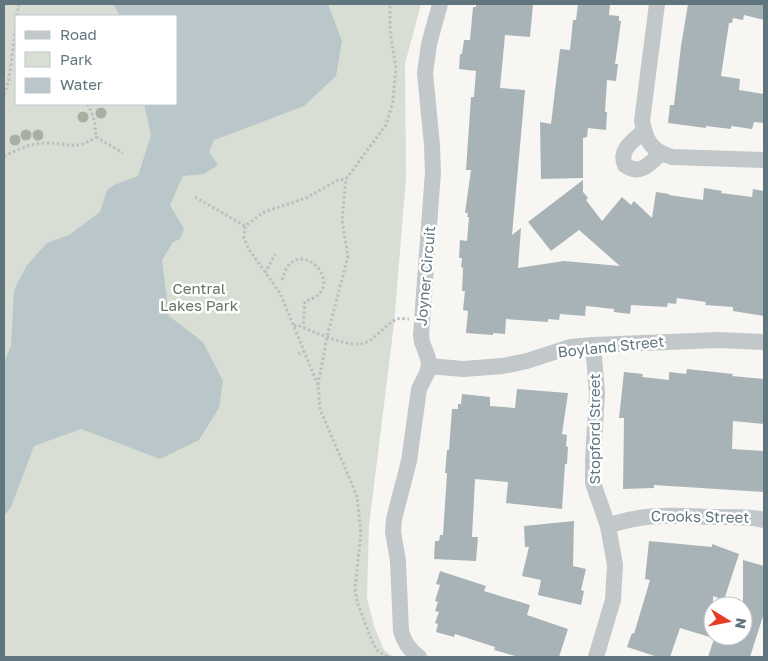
<svg xmlns="http://www.w3.org/2000/svg" width="768" height="661" font-family="'Golos Text',sans-serif">
<style>
.green{fill:#d9ded4;fill-rule:evenodd}
.water{fill:#b9c7ca}
.building{fill:#a8b3b7}
.lines{fill:none;stroke-linecap:round;stroke-linejoin:round}
.path{stroke:#bcbfc1;stroke-width:3;stroke-dasharray:2.5 2.5;stroke-linecap:butt}
.minor{stroke:#c2c7c9;stroke-width:16}
.tree{fill:#a7b0a2}
.labels{text-anchor:middle;stroke-width:5;stroke-linejoin:round;paint-order:stroke}
.street-label{font-size:15px;fill:#61757f;stroke:#fff}
.park-label{font-size:15px;fill:#667760;stroke:#fff}
</style>
<rect width="100%" height="100%" fill="#f7f6f3"/>
<!-- green -->
<path class="green" d="M4,4H421L405,64L406,178L394,324L369,526L367,598L374,626L384,650L394,657H4ZM16,16H176V104H16Z"/>
<!-- water -->
<path class="water" d="M113,4H328L342,41L336,76L304,106L214,140L209,152L218,165L204,174L183,176L170,205L184,229L180,239L173,242L162,260L169,316L203,342L223,381L219,408L199,440L160,459L81,429L34,446L11,507L4,516V363L11,346L14,290L27,265L47,243L69,235L100,212L107,190L114,185L138,176L151,135L144,104H176V16H120Z"/>
<!-- building -->
<g class="building">
<path d="M476,4H533L530,37L505,35L500,88L525,90L512,235L521,228L518,268L564,261L620,266L579,230L551,251L528,222L583,180V192L588,198L586,200L602,221L622,197L631,205L634,201L652,218L656,192L669,194V195L703,200L704,188L722,191L721,193L752,197L753,189L764,191V316L733,311V307L705,305L706,302L677,298L676,304L668,303L667,307L631,305L630,314L614,312V309L586,306L585,316L560,314L559,320L548,319V322L506,319L505,334L493,333V335L466,333L468,311L463,310L465,291H462L463,268L461,267L462,258H459L460,240L467,241L469,217H467L468,213H465L471,170H466L471,97H474L476,71L459,69L460,54H462L464,40H470L473,7H476Z"/>
<path d="M578,4H610L609,15L619,16V21H621L615,64H618L616,81L607,80L605,112H607L606,130L588,128L587,137L583,138V178L541,179L540,122L551,124L560,49L570,50L573,20H576Z"/>
<path d="M688,4H764V20L744,15L743,20L733,18L732,23H729L721,76L740,79L739,90L764,94V123L754,122L752,129L731,126V129L706,126V128L668,123L670,105H674L681,46Z"/>
<path d="M687,369L733,374L732,376L764,379V424L733,421L732,449L764,451V492L654,485V488L623,489L624,418H619L624,372L643,374L642,377L669,380V372L686,374Z"/>
<path d="M517,389L568,393L562,434L567,435L566,446L568,447L567,464H565L562,509L506,503L508,482L475,479L472,537H478L476,561L434,559L435,541H439L440,535H443L447,473H445L447,450H449L452,409H458V404H461L462,394L490,397V406L515,408Z"/>
<path d="M574,521L573,566L586,569L581,590L584,591L581,605L538,595L541,580L522,576L529,547H525L524,526Z"/>
<path d="M649,541L712,547V544L739,554L724,600L713,596V638L680,628L670,657H658L627,647L632,633L634,634L650,580L645,579Z"/>
<path d="M743,560L764,566V613L750,657H708L715,636H743Z"/>
<path d="M440,571L486,586L484,591L530,605L527,615L568,629L559,657H519L494,650L495,647L455,634L454,637L436,632L438,624L435,623L439,612L435,611L438,602L435,601L440,585L436,584Z"/>
</g>
<g class="lines">
<!-- path -->
<g class="path">
<path d="M17,16L19,4"/>
<path d="M4,95L9,79L16,26"/>
<path d="M87,104C94,114 95,124 96,137"/>
<path d="M96,137L123,153"/>
<path d="M4,156C17,150 31,143 46,143C69,143 75,151 96,137"/>
<path d="M195,197L245,226"/>
<path d="M265,273L275,254"/>
<path d="M282,280C284,275 285,270 288,266C308,241 347,291 305,301L303,327"/>
<path d="M294,326L297,325C312,331 343,345 358,344C374,344 383,325 397,319C400,318 405,319 409,319"/>
<path d="M298,354L304,351"/>
<path d="M318,385L280,293L248,248L244,238L245,226L264,212L306,198L338,180L346,179"/>
<path d="M387,657L377,650L372,641L357,602L355,588L361,533L357,496L320,409L318,385L327,337L348,256L342,220L346,179L386,125L393,101L396,68L390,31V4"/>
</g>
<!-- minor -->
<g class="minor">
<path d="M657,4L642,121C646,142 652,151 672,157L764,160"/>
<path d="M644,131C634,140 618,150 625,165C640,176 650,164 661,153"/>
<path d="M593,345L597,393L593,460V483L608,526L615,565L613,600L596,657"/>
<path d="M429,366L463,369L503,366L527,361L570,347L593,345L719,340L764,342"/>
<path d="M608,526C647,512 677,516 718,517C733,517 750,516 764,520"/>
<path d="M419,657C409,650 404,642 401,631L398,561L393,532L394,519L409,461L419,389L427,373L429,366L428,358L422,342L421,335L433,172L432,145L425,73L429,44L440,4"/>
</g>
</g>
<!-- trees -->
<g class="tree">
<circle cx="101" cy="113" r="5.5"/>
<circle cx="83" cy="117" r="5.5"/>
<circle cx="26" cy="135" r="5.5"/>
<circle cx="38" cy="135" r="5.5"/>
<circle cx="15" cy="140" r="5.5"/>
</g>
<g class="labels">
<!-- street labels -->
<g class="street-label">
<text transform="translate(426 276) rotate(-85)" y="5">Joyner Circuit</text>
<text transform="translate(611 347) rotate(-6)" y="5">Boyland Street</text>
<text transform="translate(595 429) rotate(-90)" y="5">Stopford Street</text>
<text transform="translate(700 517) rotate(1)" y="5">Crooks Street</text>
</g>
<!-- park labels -->
<g class="park-label">
<text x="199" y="294">Central<tspan x="199" dy="17">Lakes Park</tspan></text>
</g>
</g>
<!-- border -->
<rect width="768" height="661" fill="none" stroke="#61757f" stroke-width="10"/>
<!-- legend -->
<rect x="15" y="15" width="162" height="90" fill="#ffffff" stroke="#c0c8cc"/>
<rect x="25" y="31" width="25" height="8" fill="#c2c7c9" stroke="#c0c8cc"/>
<text x="60" y="40" font-size="15" fill="#61757f">Road</text>
<rect x="25" y="52" width="25" height="15" fill="#d9ded4" stroke="#c0c8cc"/>
<text x="60" y="65" font-size="15" fill="#61757f">Park</text>
<rect x="25" y="78" width="25" height="15" fill="#b9c7ca" stroke="#c0c8cc"/>
<text x="60" y="90" font-size="15" fill="#61757f">Water</text>
<!-- north arrow -->
<g transform="translate(728 621) rotate(100)"><circle r="24" fill="#ffffff" stroke="#c0c8cc"/>
<path d="M0-4L9 19L0 12L-9 19Z" fill="#e73c23"/>
<text y="-8" font-size="14" font-weight="bold" text-anchor="middle" fill="#61757f">N</text>
</g>
</svg>
